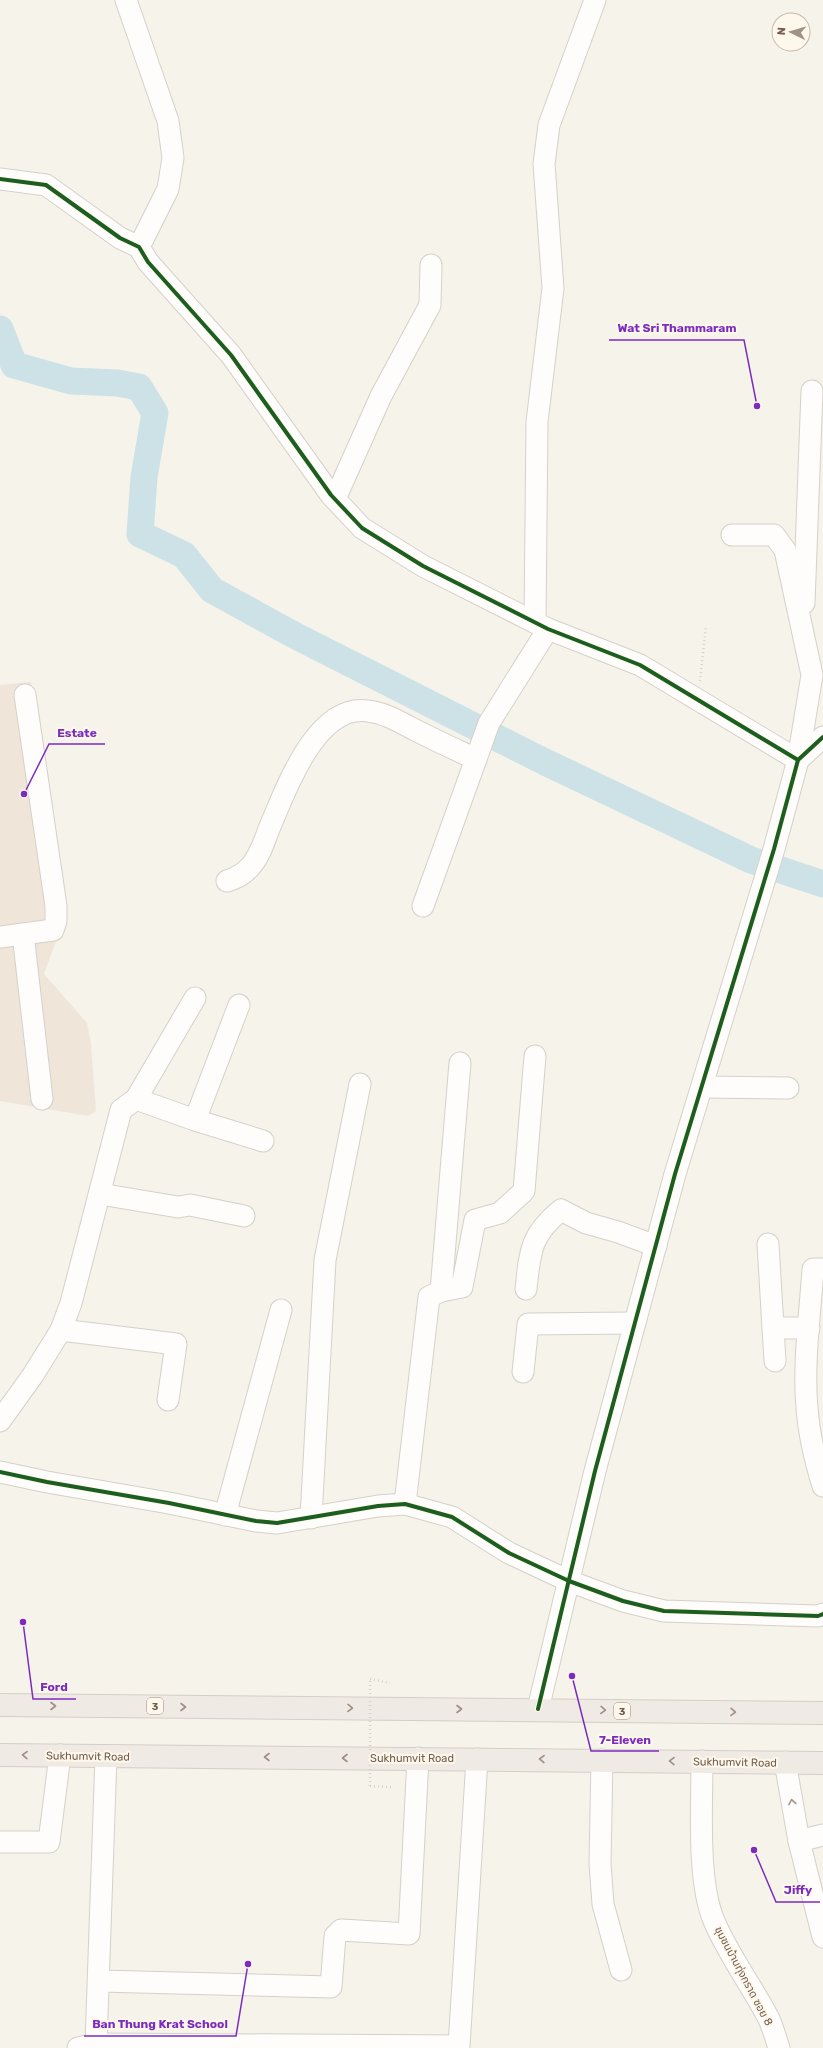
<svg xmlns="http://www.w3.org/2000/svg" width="823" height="2048" font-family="Rubik,'Noto Sans Thai',sans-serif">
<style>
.residential{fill:#efe6d9}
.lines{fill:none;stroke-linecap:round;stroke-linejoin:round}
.river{stroke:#cde2e6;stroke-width:27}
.minor-casing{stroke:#d5d0c9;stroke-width:23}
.highway-casing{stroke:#d5cec6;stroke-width:24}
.path{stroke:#d8d1cb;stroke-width:2.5;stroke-dasharray:1 3;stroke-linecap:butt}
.minor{stroke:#fefdfc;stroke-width:21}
.highway{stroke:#f0eae5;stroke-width:22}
.path-bridge{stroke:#d8d1cb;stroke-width:2.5;stroke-dasharray:1 3;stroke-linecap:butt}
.cycleway-casing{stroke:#fef8ec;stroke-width:6}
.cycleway{stroke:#1b5e20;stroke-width:4}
.oneway{stroke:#9f8e82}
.oneway2{stroke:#a4958a}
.labels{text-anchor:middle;stroke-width:4;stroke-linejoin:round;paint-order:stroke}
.shield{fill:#fef8ec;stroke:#9d8c7c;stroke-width:1}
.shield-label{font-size:10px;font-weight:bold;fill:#735d4c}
.street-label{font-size:11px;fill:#735d4c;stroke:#fef8ec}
.leader{fill:none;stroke:#7b2cbf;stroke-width:1.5}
.callout-dot{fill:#7b2cbf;stroke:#fef8ec;stroke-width:1.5}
.callout-label{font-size:12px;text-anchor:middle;font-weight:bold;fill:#7b2cbf;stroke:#fef8ec;stroke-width:4;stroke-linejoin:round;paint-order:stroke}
</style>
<rect width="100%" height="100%" fill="#f6f3eb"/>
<!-- residential -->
<path class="residential" d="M31,682L63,902L60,930L44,974L87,1023L91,1043L96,1111L88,1116L0,1101V685Z"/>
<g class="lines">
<!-- river -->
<path class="river" d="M0,329L14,365L71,381L117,383L139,387L155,413L144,477L140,534L184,555L212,590L294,635L543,761L751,860L823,884"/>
<defs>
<g id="minor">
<path d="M126,0L168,121L173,158L168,189L139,247"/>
<path d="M0,179L46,185L120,238L139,247L148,262L231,355L331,495L362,528L423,566L548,629L640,665L798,760L812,675L785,550L774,535H732"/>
<path d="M335,499L381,396L430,305L431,265"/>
<path d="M804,603L812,391"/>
<path d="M535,622L537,422L553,288L544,164L549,125L595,0"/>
<path d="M227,881C236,878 243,875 250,867C261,855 265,838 271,824C287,787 317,703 368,711C385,713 400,722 415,730C435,740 456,750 476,759"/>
<path d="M423,906L489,723L548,629"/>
<path d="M23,934L42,1099"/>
<path d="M0,937L53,930L56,921V906L25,695"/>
<path d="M702,1087L788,1088"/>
<path d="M136,1099L195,998"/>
<path d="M195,1120L239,1005"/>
<path d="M100,1194L178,1207L190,1205L244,1216"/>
<path d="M768,1244L775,1361"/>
<path d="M823,1269H813C810,1314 803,1364 807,1408C809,1435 815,1460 823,1486"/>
<path d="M526,1289C530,1252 530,1235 561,1210L586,1223L618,1232L656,1246"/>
<path d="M441,1291L460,1063"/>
<path d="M773,1328H809"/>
<path d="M61,1330L176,1344L168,1400"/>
<path d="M523,1372L528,1324L635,1323"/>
<path d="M0,1421L33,1375L61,1330L71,1303L121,1110L136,1099L195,1120L263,1141"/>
<path d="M0,1472L47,1482L169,1503L256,1521L277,1523L378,1506L405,1504L452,1517L509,1553L569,1581L623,1601L664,1611L818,1616L823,1614"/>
<path d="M405,1504L429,1297L441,1291L462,1287L475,1220L500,1213L524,1191L535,1056"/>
<path d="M225,1515L281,1310"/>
<path d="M311,1518L325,1260L360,1084"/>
<path d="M538,1709L595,1471L675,1174L774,849L798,760L823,737"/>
<path d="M602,1760L600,1863L603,1904L621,1970"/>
<path d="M702,1761C702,1806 697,1881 714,1921C729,1956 752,1986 769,2019C773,2028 776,2039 779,2048"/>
<path d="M785,1762L799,1841L823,1937"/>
<path d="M799,1841L823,1835"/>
<path d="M0,1842H49L60,1755"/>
<path d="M99,1981L331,1987L335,1936L341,1930L409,1934L418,1758"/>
<path d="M96,2044L106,1756"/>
<path d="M78,2048L96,2044L459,2046L477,1759"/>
</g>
<g id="highway">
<path d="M0,1705L823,1713"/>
<path d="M0,1755L823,1763"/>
</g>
</defs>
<!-- minor casing -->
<use href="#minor" class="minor-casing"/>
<!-- highway casing -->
<use href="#highway" class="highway-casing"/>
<!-- path -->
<g class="path">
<path d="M700,681L706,626"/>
<path d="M370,1679L390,1683"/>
<path d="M370,1786L392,1787"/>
</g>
<!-- minor -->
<use href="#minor" class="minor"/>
<!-- highway -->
<use href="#highway" class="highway"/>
<!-- path-bridge -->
<path class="path-bridge" d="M370,1786V1679"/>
<defs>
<g id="cycleway">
<path d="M0,179L46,185L120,238L139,247L148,262L231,355L331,495L362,528L423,566L548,629L640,665L798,760"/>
<path d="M0,1472L47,1482L169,1503L256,1521L277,1523L378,1506L405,1504L452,1517L509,1553L569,1581L623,1601L664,1611L818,1616L823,1614"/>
<path d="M538,1709L595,1471L675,1174L774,849L798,760L823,737"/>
</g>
</defs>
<!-- cycleway casing -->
<use href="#cycleway" class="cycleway-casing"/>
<!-- cycleway -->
<use href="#cycleway" class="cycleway"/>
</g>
<!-- one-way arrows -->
<defs><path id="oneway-chevron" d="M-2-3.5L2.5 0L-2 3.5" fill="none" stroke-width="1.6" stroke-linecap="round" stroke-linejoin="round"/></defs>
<g class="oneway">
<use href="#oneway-chevron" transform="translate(53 1706)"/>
<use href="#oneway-chevron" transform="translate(183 1707)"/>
<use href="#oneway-chevron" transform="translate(350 1708) rotate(1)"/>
<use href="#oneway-chevron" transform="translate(459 1709)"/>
<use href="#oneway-chevron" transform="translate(603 1710) rotate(1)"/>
<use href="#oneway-chevron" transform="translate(733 1712) rotate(1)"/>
<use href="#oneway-chevron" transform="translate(25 1755) rotate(-179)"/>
<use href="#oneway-chevron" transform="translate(267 1757) rotate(-180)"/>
<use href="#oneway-chevron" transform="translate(345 1758) rotate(-180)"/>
<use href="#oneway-chevron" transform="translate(542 1759) rotate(-179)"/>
<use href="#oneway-chevron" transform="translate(672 1761) rotate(-179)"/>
</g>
<use class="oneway2" href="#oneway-chevron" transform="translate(792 1802) rotate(-100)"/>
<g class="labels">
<!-- shield labels -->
<g class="shield">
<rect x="147" y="1698" width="16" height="16" rx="3"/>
<rect x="614" y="1703" width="16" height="16" rx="3"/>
</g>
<g class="shield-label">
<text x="155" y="1710">3</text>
<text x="622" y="1715">3</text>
</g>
<!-- street labels -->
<g class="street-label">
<text transform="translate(88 1756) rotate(1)" y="4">Sukhumvit Road</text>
<text x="412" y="1762">Sukhumvit Road</text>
<text transform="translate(735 1762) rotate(1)" y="4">Sukhumvit Road</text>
<text transform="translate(744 1976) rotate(62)" y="4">ชุมชนบ้านทุ่งกราด ซอย 8</text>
</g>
</g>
<!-- callouts -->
<path class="leader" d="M757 406L744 340H609M24 794L49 744H105M23 1622L33 1699H76M572 1676L591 1751H659M754 1850L776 1902H820M248 1964L236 2036H84"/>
<g class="callout-dot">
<circle cx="757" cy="406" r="4"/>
<circle cx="24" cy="794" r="4"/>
<circle cx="23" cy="1622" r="4"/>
<circle cx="572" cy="1676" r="4"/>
<circle cx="754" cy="1850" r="4"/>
<circle cx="248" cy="1964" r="4"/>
</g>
<g class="callout-label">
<text x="677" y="332">Wat Sri Thammaram</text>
<text x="77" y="737">Estate</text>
<text x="54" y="1691">Ford</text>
<text x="625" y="1744">7-Eleven</text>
<text x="798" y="1894">Jiffy</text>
<text x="160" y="2028">Ban Thung Krat School</text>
</g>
<!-- north arrow -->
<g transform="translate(791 32) rotate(275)"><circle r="19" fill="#fef8ec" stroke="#c6baac"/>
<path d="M0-3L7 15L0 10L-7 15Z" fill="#a19284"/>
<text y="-6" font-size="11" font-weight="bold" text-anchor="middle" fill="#735d4c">N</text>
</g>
</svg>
